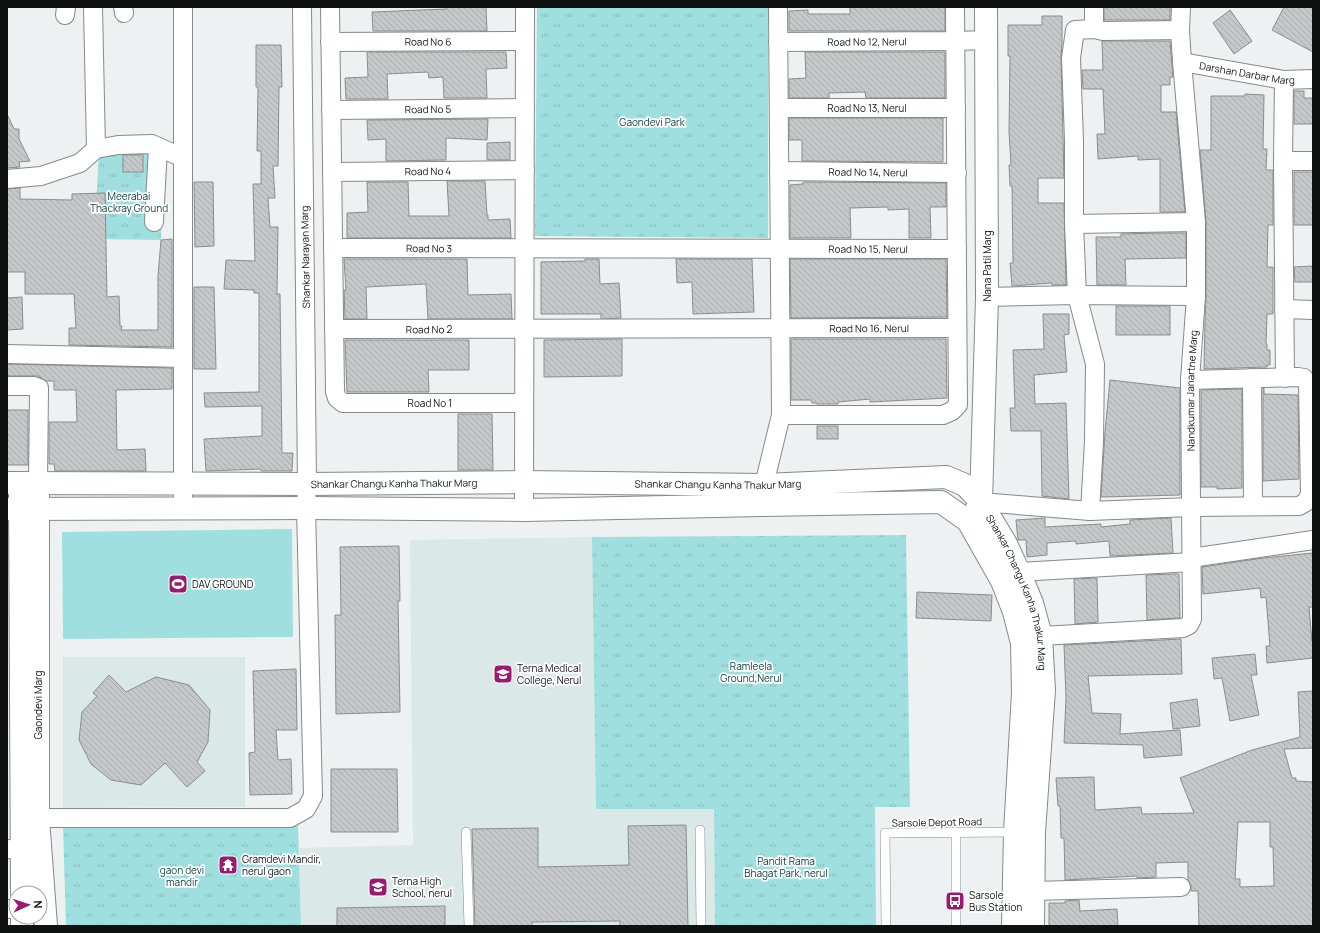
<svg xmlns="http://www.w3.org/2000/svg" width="1320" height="933" font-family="Manrope,sans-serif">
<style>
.built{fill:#dae8e8}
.grass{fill:url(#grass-tufts)}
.pitch{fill:#a0dfdf}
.building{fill:url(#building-back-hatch);stroke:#898d8d;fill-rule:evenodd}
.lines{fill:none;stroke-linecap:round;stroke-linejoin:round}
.lane-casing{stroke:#858989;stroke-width:10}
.street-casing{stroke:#858989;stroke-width:20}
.secondary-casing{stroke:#858989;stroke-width:24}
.lane{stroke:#fff;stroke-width:9}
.street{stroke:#fff;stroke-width:18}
.secondary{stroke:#fff;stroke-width:22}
.labels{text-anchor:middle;stroke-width:3.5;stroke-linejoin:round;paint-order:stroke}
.street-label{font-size:10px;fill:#101111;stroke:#fff}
.park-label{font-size:10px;fill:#0e4141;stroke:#fff}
.poi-label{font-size:10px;fill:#101111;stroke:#fff;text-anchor:start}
</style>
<defs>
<pattern id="grass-tufts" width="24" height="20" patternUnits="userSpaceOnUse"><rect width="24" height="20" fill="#a0dfdf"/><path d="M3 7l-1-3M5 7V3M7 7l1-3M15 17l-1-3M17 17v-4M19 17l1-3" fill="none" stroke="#89bebe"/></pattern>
<pattern id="building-back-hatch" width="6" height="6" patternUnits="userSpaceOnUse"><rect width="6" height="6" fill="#c4c8c8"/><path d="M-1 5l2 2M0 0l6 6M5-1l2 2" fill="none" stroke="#a7abab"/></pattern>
</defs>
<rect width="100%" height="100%" fill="#edf1f1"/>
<!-- built -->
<g class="built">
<path d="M592,537L596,809L714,808L715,926H301L299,848L413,845L410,540Z"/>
<path d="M63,657H245V807L63,808Z"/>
</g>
<!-- grass -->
<g class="grass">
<path d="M537,7H768V238L535,236Z"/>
<path d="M162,151L161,240L94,239L99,152Z"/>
<path d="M906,535L910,807H875L876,926H715L714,809H596L592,537Z"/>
<path d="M63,826H298L301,926H66Z"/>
</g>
<!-- pitch -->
<path class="pitch" d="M292,529L293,637L63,639L62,532Z"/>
<!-- building -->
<g class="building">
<path d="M446,7H486L487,31H373L372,12L446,9Z"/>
<path d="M850,7H945V31H789V11L808,10V14H850Z"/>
<rect x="1104" y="7" width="66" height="13"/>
<path d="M1284,7H1313V52L1272,30Z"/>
<path d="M1230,10L1252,41L1234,54L1213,23Z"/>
<path d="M1042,16H1062V44L1061,58L1064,178H1038V203H1064L1066,285H1052V283L1012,286L1010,263H1013L1012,186H1010L1009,165H1011L1009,132L1010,56H1008V25H1042Z"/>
<path d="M1102,41H1170L1173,77H1170V85H1161V112H1176L1185,212H1160V159L1138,160V156L1098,159L1097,134H1105L1103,89H1083L1082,70H1103Z"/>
<path d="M256,45H281L282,87H279L278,166H273L275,198H268L270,227H278L277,294H280L282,453H293L292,471H261V469L206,471L204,439L262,436V406L205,407L204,393L259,392V293H254V290L224,289L226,260L255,261L253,184H261V151H257L258,87H256Z"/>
<path d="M367,52H506L507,68L486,69L487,98H444L443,77L429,78L428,72L387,74L388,99H346L345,78L368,77Z"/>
<path d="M805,52H945V98H866L865,92L829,93V98H789V79L806,78Z"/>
<path d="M1294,91H1304V98H1313V124H1294Z"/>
<path d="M1245,94L1264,95L1263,149H1267L1266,170H1273V225H1268L1267,267H1273V314H1267L1266,344H1267V350H1270V365H1267V367L1204,369L1205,320L1206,296V222L1200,150H1211V96H1245Z"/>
<path d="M7,114L14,129H19V139L30,161L19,162L20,167L7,168Z"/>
<path d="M789,118H943V162L802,161V140H789Z"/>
<path d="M488,119L487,140L446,138V160L386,161V139L368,140L367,120Z"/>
<path d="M510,142V160H487V143Z"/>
<rect x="123" y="155" width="20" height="17"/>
<rect x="1294" y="172" width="19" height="53"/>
<path d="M447,181H485L487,215H488V220L510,219L511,238H347V213L368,212L367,182H408L409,216H449Z"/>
<path d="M194,182H213L214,246L195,247Z"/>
<path d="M803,182L946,183V207H930L931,238H909V209L888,210V207L850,208L851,238H790V185L803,184Z"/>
<path d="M20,188V199L72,200V194L105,193L107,297L119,296L120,326H122L121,330H158V276L161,240L172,239V347L69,345V328H76L74,294H25V272H7V189Z"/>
<path d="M1160,233H1186V258L1125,259L1126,285H1097L1096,237H1121V234Z"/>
<path d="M344,259H467L468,295L511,294L512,319H428L426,284L366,287L367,319H345L344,290H346Z"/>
<path d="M585,259H599L600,284L619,283L621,318L601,319V314H541V262L585,261Z"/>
<path d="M676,259H752L754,312L693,314L692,282L677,283Z"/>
<path d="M790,259H946L947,317L791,318Z"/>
<path d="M1313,266V282H1295L1294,267Z"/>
<path d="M194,287H214L216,369H194Z"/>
<path d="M22,297L23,329L7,330V298Z"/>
<rect x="1116" y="306" width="54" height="29"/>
<path d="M1043,314H1069V334L1064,335L1067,372L1034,375L1035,404L1066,403L1069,499L1042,496L1041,431H1011L1010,408H1015L1013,350L1044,349Z"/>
<path d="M622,339V376L544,377V340Z"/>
<path d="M791,339H946L947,398L870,402V399L838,402V404H817V403H812L811,400H791Z"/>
<path d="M345,340H469V370H428L429,392H347Z"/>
<path d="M7,364L172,368V389L116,390L117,450L145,449L146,471H55L54,464H49V422H77L76,390H54V381H46L38,376H7Z"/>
<path d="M1110,380L1180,388V495L1101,497L1105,432Z"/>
<path d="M1263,388H1264V394L1298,395L1299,479L1263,481Z"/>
<path d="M1242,389V488L1217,489V487H1201V390Z"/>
<rect x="7" y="410" width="21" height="55"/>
<path d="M458,414H492L493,470H458Z"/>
<rect x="817" y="426" width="21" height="13"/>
<path d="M1045,518V527L1101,524V527L1130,524V520L1171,518L1173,553L1110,556L1109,541L1076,544V541L1047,543V555L1027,557L1026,540H1018L1016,520Z"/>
<path d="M399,546L400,601H398L400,712L336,714L335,615H341L340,547Z"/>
<path d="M1313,553V607H1309L1312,642L1313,641V658L1267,663L1266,646H1270L1266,597L1261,598L1260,588L1203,594L1202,567L1263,558Z"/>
<path d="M1175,574H1179L1180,618L1147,620L1146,575Z"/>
<path d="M1097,578L1098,622L1075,624L1074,579Z"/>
<path d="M917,592L992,595L991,621L916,618Z"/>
<path d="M1181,639L1182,674L1088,676L1092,713L1121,714L1120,734L1180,730L1182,755L1144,758L1143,745L1064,743L1066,698L1064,645Z"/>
<path d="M1255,654L1257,675H1251L1259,715L1230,721L1222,678L1214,679L1212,658Z"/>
<path d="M296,669L297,730H276L278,760L291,759L292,794L250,795L249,753L255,752L253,671Z"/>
<path d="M109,675L126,692L156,677L189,685L210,710L208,742L197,762L205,771L187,787L165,763L141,785L111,780L91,764L79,740L82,712L97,696L93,693Z"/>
<path d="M1313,691V748L1284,749L1292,778H1296V781L1313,782V926H1199L1198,891H1191V886L1188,880V862L1156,863V877L1137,878V876L1065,880L1064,838H1061L1060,806H1058L1056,778L1094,777L1095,810L1141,807L1142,814L1194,813L1180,778L1252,750L1300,737L1298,692ZM1238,822H1270V847H1273L1274,886L1240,887V879H1235Z"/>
<path d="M1197,699L1200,726L1173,729L1170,703Z"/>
<path d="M331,769H397L398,832H331Z"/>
<path d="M686,825L688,926H620V921L532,922V926H475L472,829L538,828V867L629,865L628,826Z"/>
<path d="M1079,900L1080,911L1117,909L1118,926H1049V903H1065V901Z"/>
<path d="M445,906V926H337V908Z"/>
</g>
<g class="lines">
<defs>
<g id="lane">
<path d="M700,830L701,926"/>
<path d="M466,832L469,926"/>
<path d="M956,833V926"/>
<path d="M886,926L885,833L1017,832"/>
</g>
<g id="street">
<path d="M93,7L96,149"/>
<path d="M123,7L124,13"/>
<path id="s1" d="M330,7L335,392L337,398L343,403H524"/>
<path d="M65,15L66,7"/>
<path d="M1094,29V7"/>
<path id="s2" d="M330,42L525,41"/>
<path id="s3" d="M778,42L956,41L986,40"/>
<path id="s4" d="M1182,62L1284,80L1313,79"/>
<path d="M1284,80L1283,161L1285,378"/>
<path id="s5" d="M779,108H956"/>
<path id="s6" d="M331,110L525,108"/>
<path d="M1283,161H1313"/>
<path id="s7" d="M779,171L957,173"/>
<path id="s8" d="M332,172L525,170"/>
<path d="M7,179L41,176L80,163L96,149L118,145L152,144L183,158"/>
<path d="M154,222L158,147"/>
<path d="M1074,224L1196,222"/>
<path id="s9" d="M333,248L957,249"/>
<path d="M987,297L1077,295L1196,296"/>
<path d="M1284,309L1313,310"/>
<path id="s10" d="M334,329C542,330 750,328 957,328"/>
<path d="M7,354L183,358"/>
<path d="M1252,378L1253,506"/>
<path d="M7,386H34L39,388L38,484"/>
<path d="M781,415H943L952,411L958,405L955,7"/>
<path d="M763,498L764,485L781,415L778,7"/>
<path d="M981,502L1090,511L1191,507L1299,506L1306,502L1310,494L1308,384L1304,378L1298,377L1190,380"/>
<path d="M183,507V7"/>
<path d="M524,510L525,7"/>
<path d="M1090,511L1094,442L1095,364L1077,295L1074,224V141L1071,58L1075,30L1094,29L1103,31L1180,30"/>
<path d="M1191,558L1313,540"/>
<path d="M1019,572L1192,562"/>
<path id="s11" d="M1041,636L1183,628L1189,625L1192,619L1190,380L1196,296V222L1182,62L1180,30L1181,7"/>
<path d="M38,818H290L306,809L313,796L306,508L307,484L302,7"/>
<path d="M7,849L23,850"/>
<path d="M1033,891L1181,887"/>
<path d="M7,909H16"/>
</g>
<g id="secondary">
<path id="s12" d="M7,483L307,484L524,482L764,485L946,477L965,485L981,502L1006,544L1019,572L1032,603L1041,636L1044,690L1034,832L1033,926"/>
<path d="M20,494L22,893"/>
<path d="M38,495V818L46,926"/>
<path d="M977,508L981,502L987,297L986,7"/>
<path d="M7,509L306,508L524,510L762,505L941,502L968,521L1002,581L1014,612L1022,643L1023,693L1015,832L1013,926"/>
<path d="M22,926V917"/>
</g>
</defs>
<!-- lane casing -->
<use href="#lane" class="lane-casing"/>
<!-- street casing -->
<use href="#street" class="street-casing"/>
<!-- secondary casing -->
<use href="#secondary" class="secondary-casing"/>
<!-- lane -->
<use href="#lane" class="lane"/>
<!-- street -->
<use href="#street" class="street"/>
<!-- secondary -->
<use href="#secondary" class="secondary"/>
</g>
<!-- icons -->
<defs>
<symbol id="stadium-square" viewBox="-11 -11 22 22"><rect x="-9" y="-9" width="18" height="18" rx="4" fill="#9a1a70" stroke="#fff"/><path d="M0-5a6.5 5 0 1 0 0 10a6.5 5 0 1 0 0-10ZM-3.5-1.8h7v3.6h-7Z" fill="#fff"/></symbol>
<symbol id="university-square" viewBox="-11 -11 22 22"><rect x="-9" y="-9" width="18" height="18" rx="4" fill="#9a1a70" stroke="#fff"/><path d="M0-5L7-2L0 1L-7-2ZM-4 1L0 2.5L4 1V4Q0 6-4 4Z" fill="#fff"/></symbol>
<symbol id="temple-square" viewBox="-11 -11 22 22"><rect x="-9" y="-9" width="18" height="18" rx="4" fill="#9a1a70" stroke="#fff"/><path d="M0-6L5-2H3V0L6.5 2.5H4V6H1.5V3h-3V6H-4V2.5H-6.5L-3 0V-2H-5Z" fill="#fff"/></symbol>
<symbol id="school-square" viewBox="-11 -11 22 22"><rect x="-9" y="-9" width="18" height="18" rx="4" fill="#9a1a70" stroke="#fff"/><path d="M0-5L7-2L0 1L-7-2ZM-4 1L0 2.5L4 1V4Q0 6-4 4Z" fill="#fff"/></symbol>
<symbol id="bus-square" viewBox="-11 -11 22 22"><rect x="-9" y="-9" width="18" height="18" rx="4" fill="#9a1a70" stroke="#fff"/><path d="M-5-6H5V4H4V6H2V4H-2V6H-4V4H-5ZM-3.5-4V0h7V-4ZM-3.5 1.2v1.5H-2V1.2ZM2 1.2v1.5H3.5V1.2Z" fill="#fff"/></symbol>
</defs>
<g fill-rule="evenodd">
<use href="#stadium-square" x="167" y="573" width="22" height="22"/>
<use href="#university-square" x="492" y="663" width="22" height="22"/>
<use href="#temple-square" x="217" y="854" width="22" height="22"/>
<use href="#school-square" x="367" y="876" width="22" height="22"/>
<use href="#bus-square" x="944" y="890" width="22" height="22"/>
</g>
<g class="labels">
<!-- street labels -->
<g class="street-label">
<text dy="4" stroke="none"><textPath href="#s2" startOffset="98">Road No 6</textPath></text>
<text dy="4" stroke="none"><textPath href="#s3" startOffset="89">Road No 12, Nerul</textPath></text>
<text dy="4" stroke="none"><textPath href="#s4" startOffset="66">Darshan Darbar Marg</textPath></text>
<text dy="4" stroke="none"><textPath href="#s5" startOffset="88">Road No 13, Nerul</textPath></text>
<text dy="4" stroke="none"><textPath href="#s6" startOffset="97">Road No 5</textPath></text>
<text dy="4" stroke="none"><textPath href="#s8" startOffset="96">Road No 4</textPath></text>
<text dy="4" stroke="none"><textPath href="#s7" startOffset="89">Road No 14, Nerul</textPath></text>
<text dy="4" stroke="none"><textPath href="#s9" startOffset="96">Road No 3</textPath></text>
<text dy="4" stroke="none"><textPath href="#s9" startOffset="535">Road No 15, Nerul</textPath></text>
<text transform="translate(305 257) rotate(-91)" y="4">Shankar Narayan Marg</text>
<text transform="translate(987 266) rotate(-90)" y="4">Nana Patil Marg</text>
<text dy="4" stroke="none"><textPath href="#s10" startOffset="535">Road No 16, Nerul</textPath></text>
<text dy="4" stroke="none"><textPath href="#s10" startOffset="95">Road No 2</textPath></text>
<text dy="4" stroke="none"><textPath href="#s11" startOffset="384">Nandkumar Janartne Marg</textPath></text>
<text dy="4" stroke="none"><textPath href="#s1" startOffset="486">Road No 1</textPath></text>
<text dy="4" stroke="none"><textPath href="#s12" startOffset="387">Shankar Changu Kanha Thakur Marg</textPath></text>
<text dy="4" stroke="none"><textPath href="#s12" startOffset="711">Shankar Changu Kanha Thakur Marg</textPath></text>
<text dy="4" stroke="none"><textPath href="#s12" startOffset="1082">Shankar Changu Kanha Thakur Marg</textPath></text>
<text transform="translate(38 705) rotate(-90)" y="4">Gaondevi Marg</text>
<text transform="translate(937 822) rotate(-1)" y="4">Sarsole Depot Road</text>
</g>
<!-- park labels -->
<g class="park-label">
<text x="652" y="126">Gaondevi Park</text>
<text x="129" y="200">Meerabai<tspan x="129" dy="12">Thackray Ground</tspan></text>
<text x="751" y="670">Ramleela<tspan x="751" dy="12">Ground,Nerul</tspan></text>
<text x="786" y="865">Pandit Rama<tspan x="786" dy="12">Bhagat Park, nerul</tspan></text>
<text x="182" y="874">gaon devi<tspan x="182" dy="12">mandir</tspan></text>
</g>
<!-- poi labels -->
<g class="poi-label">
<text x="192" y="588">DAV GROUND</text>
<text x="517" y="672">Terna Medical<tspan x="517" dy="12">College, Nerul</tspan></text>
<text x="242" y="863">Gramdevi Mandir,<tspan x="242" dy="12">nerul gaon</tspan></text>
<text x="392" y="885">Terna High<tspan x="392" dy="12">School, nerul</tspan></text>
<text x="969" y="899">Sarsole<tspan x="969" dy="12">Bus Station</tspan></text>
</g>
</g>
<!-- border -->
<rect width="1320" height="933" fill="none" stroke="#101111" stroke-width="16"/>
<!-- north arrow -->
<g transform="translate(28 905) rotate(87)"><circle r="19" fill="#ffffff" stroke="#9fa0a0"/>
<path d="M0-3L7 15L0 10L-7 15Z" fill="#9a1a70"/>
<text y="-6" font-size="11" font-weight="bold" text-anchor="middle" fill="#101111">N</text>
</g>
</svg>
